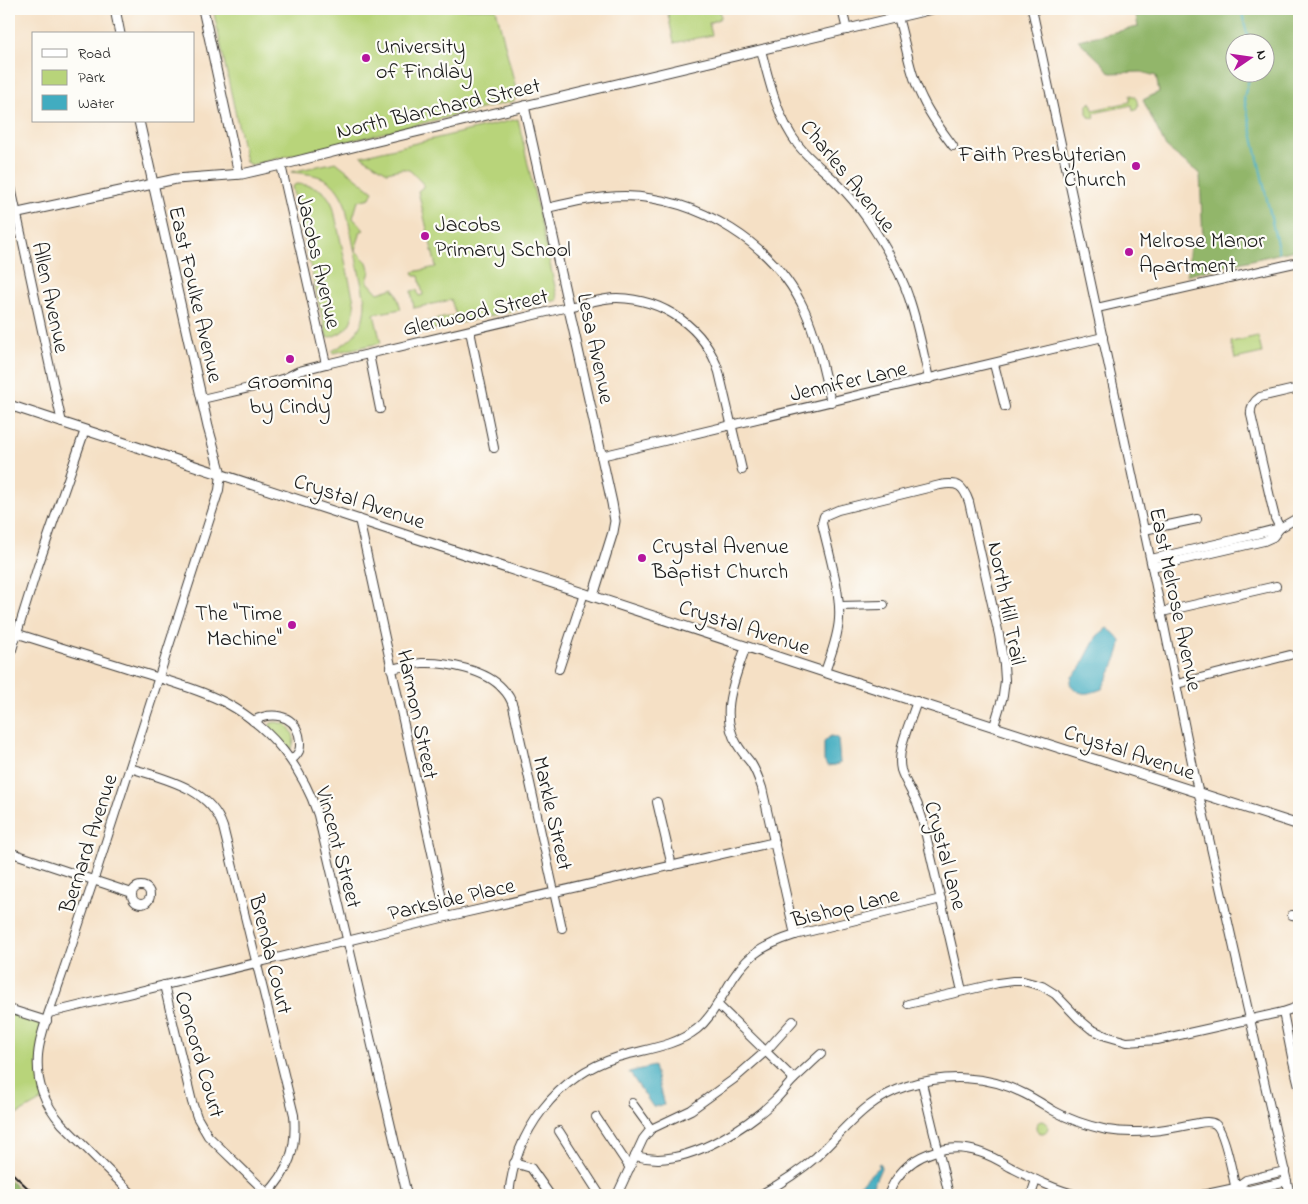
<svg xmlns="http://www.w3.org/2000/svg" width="1308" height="1204" font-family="'Indie Flower',sans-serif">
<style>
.green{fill:#b8d47a;stroke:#6a784b}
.forest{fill:#92b66a;stroke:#576943;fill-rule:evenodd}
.water{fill:#41acc0;stroke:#2e646e}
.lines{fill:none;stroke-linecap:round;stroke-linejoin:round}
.stream{stroke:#41acc0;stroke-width:2}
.minor-casing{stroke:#3d3935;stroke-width:10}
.tertiary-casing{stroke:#3d3935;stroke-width:11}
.minor{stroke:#fff;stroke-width:8}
.tertiary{stroke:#fff;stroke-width:9}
.rail{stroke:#1c1c1c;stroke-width:2}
.poi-dot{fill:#b5179e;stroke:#fdfcf7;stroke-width:2}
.labels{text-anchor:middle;stroke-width:4.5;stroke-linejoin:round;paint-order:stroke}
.poi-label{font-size:22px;fill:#1c1c1c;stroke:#fdfcf7;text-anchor:start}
.street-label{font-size:22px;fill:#1c1c1c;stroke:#fdfcf7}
</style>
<rect width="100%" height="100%" fill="#fdfcf7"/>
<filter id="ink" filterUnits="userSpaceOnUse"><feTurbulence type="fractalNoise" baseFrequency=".02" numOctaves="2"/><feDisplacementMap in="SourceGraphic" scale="10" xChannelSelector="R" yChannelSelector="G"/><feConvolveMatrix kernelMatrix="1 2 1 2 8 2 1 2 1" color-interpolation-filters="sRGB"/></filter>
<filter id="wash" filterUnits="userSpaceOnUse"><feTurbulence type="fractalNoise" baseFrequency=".0096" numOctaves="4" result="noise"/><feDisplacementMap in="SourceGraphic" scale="20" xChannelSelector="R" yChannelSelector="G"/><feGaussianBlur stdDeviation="1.12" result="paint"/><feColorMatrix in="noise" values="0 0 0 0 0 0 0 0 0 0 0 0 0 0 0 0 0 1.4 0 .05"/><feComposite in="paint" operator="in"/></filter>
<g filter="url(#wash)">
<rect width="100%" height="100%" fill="#f5e0c5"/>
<!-- green -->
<g class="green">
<path d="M213,9H496L517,93L514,101L251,165L246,162Z"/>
<path d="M667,9H720L721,18L709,23L712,35L674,43Z"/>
<path d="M1130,95C1136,96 1137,100 1138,106L1137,109L1133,111L1132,105L1094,113L1095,118L1089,117L1087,113V106L1091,102L1093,110L1130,102Z"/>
<path d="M518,119L558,300L409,335V326L456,315L451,300L414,308L411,291L417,290L419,296L423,295L419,276H415L413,272L436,267L418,191L423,187V184C406,166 410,167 387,172L361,156Z"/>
<path d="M336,162L373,191L370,198L358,201L353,218L364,230L360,232V235L355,250L367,262L370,272L367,281L378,293L394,288V292L395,290L401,309L374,314L381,343L333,353L332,351C354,339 365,328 365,301L345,204C333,176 319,175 291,172Z"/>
<path d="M296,184C314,185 326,189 333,206L355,306C352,325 346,333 327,338L292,187Z"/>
<path d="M1258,336L1262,353L1235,359L1231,342Z"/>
<path d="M276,722L286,724C293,731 297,740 291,749H289L269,727L271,723Z"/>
<path d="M9,1009L47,1021L38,1055L44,1099L9,1119Z"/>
<circle cx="1042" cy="1127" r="6"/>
</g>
<!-- forest -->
<g class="forest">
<path d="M1135,9H1299V171L1297,172L1299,197V249L1187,275L1190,245L1203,242L1200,174L1166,147L1143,100L1159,92L1156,76L1141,72L1110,73L1103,64L1078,40L1138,27ZM1236,42H1266V72H1236Z"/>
<path d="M9,1179L25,1195H11L9,1193Z"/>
</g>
<!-- water -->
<g class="water">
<path d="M1107,628L1114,633L1121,641C1121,654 1108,677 1102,689C1088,694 1080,697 1070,684L1072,677L1080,668L1097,636Z"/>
<path d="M831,736L838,738L840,763L836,765L827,766L824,761V742L828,738Z"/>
<path d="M654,1066L664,1105L653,1107L629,1072Z"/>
<path d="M880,1163L881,1168L869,1195H849L877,1168L879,1166L878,1164Z"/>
</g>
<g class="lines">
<!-- stream -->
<g class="stream">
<path d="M1241,9L1249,42"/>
<path d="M1251,72L1244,97L1279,253"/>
</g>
</g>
</g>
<g filter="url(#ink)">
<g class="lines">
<defs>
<g id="minor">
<path d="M842,9L847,30"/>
<path d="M1032,9L1152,567L1195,777L1290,1195"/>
<path d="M898,17C906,45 910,75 923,100C931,117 942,131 953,146"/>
<path d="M761,50C770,84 777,117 798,145C809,159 824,170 836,182C848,194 859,207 868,220C884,244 900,270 909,298C918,324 923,352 929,379"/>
<path d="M281,165L326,364"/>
<path d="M9,178L62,423"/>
<path d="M547,208C573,202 599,196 625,196C699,198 774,243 805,311C818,340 823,371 831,402"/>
<path d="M1097,308L1299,262"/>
<path d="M470,331L494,448"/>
<path d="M369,354L380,409"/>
<path d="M994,364L1005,407"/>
<path d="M202,399L262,385L285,378L299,371L326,364L568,307C584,304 601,298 617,298C664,299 705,328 719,372L742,470"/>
<path d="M601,456L1103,337"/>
<path d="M359,519L446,917"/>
<path d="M1280,528L1275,518L1272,506L1251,415C1250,407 1253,402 1260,397L1299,388"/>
<path d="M1144,530L1197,519"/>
<path d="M1151,559L1233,540L1280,528L1299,517"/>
<path d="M1152,567L1264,541L1273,537L1280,528"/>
<path d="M839,606L884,605"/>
<path d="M1162,612L1276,586"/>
<path d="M9,631C52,645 96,658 140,672C168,681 199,689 226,703C271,727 302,767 318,815L407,1195"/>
<path d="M746,646C736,677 718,713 737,744C741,751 746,757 751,763C756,771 759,779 762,788L795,935"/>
<path d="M9,659L38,566L85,430"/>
<path d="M391,669C401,667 412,664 422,663C446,662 487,670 503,689C508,694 511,699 513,706L562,928"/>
<path d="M559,669L584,593"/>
<path d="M825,672C831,654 838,637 839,619C841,591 828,551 822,523L824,516L838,510L940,485C958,482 963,485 969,502L999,635L1004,665L1005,680L1003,696L994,726"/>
<path d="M1177,684L1290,655"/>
<path d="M917,701C911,721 896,750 901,770C905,782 912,792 917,803C919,807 920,813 922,818L962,991"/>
<path d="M253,721C270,712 293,713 299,735C300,740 301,746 299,751C297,755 294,758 291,760"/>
<path d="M130,768C165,779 210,788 223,827L294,1115C297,1148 289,1172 266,1195"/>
<path d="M657,802L672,866"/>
<path d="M9,852L132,893"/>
<circle cx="141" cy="895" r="9"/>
<path d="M1292,915L1299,916"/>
<path d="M164,985L192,1102L197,1117L208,1136L269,1195"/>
<path d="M908,1004L998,983L1013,981H1023L1042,986L1055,994L1079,1019L1091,1029L1106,1036L1127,1042L1157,1040L1283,1012L1292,1009L1299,1005"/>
<path d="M718,1005L794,1079"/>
<path d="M9,1009L47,1021"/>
<path d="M1283,1012L1292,1057L1299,1086"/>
<path d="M49,1013L446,917L775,842"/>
<path d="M922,1083L949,1195"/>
<path d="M632,1103L651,1129"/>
<path d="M596,1117L630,1168"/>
<path d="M559,1131L600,1195"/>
<path d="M635,1156C643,1158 650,1159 658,1159C698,1158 747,1127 775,1100C782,1093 788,1085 795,1078C804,1070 812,1062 821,1054"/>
<path d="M514,1163L531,1168L550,1195"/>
<path d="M1235,1188L1249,1190L1287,1181"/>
<path d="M133,1195L62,1124C44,1103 36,1083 38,1055C40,1032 51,1008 58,986C70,952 81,917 93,882C135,751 177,621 219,490L221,474"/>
<path d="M509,1195C515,1132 556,1076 618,1057C645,1049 674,1047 697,1029C710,1019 717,1004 726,990C744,957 760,946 795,935L941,899"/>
<path d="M617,1195L643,1139L651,1129L691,1110L734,1079L766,1051L793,1021"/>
<path d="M760,1195C780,1184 799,1172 816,1157C847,1128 864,1100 907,1086C946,1074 988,1075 1025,1094C1035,1099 1044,1105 1054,1111C1070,1120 1089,1126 1107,1130C1136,1135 1164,1130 1193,1124C1200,1123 1209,1120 1215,1124C1225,1130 1234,1182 1237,1195"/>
<path d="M888,1195C891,1189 893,1183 897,1178C914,1153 950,1142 979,1152C990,1155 1000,1161 1010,1167C1032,1178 1053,1189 1077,1195"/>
<path d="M1031,1195L1036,1180"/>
<path d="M1202,1195L1235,1188L1246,1180L1285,1171"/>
</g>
<g id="tertiary">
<path d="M115,9L120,34"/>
<path d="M203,9L239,174"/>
<path d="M524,106L612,503L615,521L613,532L593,596"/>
<path d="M139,121L208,427L221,474"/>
<path d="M9,215L176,179L242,174L281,165L365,144L932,9"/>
<path d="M9,405L833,675L1299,825"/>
</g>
</defs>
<!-- minor casing -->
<use href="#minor" class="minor-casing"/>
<!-- tertiary casing -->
<use href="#tertiary" class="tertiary-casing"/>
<!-- minor -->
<use href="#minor" class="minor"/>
<!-- tertiary -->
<use href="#tertiary" class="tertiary"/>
<!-- rail -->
<path class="rail" d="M9,1170L35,1195"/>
</g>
</g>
<!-- markers -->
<g class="poi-dot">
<circle cx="366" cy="58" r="5"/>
<circle cx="1136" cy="166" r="5"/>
<circle cx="425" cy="236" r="5"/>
<circle cx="1129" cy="252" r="5"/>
<circle cx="290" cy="359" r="5"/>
<circle cx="642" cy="558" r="5"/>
<circle cx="292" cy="625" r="5"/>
</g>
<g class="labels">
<!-- poi labels -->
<g class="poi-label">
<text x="376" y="53">University<tspan x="376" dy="25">of Findlay</tspan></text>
<text x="1126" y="161" text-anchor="end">Faith Presbyterian<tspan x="1126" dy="25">Church</tspan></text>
<text x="435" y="231">Jacobs<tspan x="435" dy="25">Primary School</tspan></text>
<text x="1139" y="247">Melrose Manor<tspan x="1139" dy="25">Apartment</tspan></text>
<text x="290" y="388" text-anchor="middle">Grooming<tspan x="290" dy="25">by Cindy</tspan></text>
<text x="652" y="553">Crystal Avenue<tspan x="652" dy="25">Baptist Church</tspan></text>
<text x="282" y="620" text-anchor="end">The "Time<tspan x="282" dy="25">Machine"</tspan></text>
</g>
<!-- street labels -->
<g class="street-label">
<text transform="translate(438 107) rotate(-13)" y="8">North Blanchard Street</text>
<text transform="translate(849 175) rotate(51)" y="8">Charles Avenue</text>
<text transform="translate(320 261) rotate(77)" y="8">Jacobs Avenue</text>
<text transform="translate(197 294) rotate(77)" y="8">East Foulke Avenue</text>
<text transform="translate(52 297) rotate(78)" y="8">Allen Avenue</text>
<text transform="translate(475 311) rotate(-13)" y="8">Glenwood Street</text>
<text transform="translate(597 348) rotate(78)" y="8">Lesa Avenue</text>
<text transform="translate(848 380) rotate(-13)" y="8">Jennifer Lane</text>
<text transform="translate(360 500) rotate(18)" y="8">Crystal Avenue</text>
<text transform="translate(1177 599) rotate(78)" y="8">East Melrose Avenue</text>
<text transform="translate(1008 603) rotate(79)" y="8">North Hill Trail</text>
<text transform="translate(745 626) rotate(18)" y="8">Crystal Avenue</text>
<text transform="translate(419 714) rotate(78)" y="8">Harmon Street</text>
<text transform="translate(1130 751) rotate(18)" y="8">Crystal Avenue</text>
<text transform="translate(554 813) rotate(77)" y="8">Markle Street</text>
<text transform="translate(87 843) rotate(-72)" y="8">Bernard Avenue</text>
<text transform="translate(340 847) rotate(75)" y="8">Vincent Street</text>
<text transform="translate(947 855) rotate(75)" y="8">Crystal Lane</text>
<text transform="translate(451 898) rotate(-13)" y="8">Parkside Place</text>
<text transform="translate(845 906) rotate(-14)" y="8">Bishop Lane</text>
<text transform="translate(272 954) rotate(76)" y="8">Brenda Court</text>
<text transform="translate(201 1054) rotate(74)" y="8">Concord Court</text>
</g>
</g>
<!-- margin -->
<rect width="1308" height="1204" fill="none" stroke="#fdfcf7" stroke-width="30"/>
<!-- legend -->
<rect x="32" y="32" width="162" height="90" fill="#fdfcf7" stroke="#a3a29f"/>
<rect x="42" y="49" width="25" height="8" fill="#ffffff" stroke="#a3a29f"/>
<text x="78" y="58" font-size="15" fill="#1c1c1c">Road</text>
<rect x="42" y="70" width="25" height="15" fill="#b8d47a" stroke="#a3a29f"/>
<text x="78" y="82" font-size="15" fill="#1c1c1c">Park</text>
<rect x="42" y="95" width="25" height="15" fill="#41acc0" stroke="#a3a29f"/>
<text x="78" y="108" font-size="15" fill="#1c1c1c">Water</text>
<!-- north arrow -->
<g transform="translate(1250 58) rotate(77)"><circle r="24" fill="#fdfcf7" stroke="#a3a29f"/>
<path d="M0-4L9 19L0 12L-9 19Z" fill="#b5179e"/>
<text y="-8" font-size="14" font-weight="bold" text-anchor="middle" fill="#1c1c1c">N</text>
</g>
</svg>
